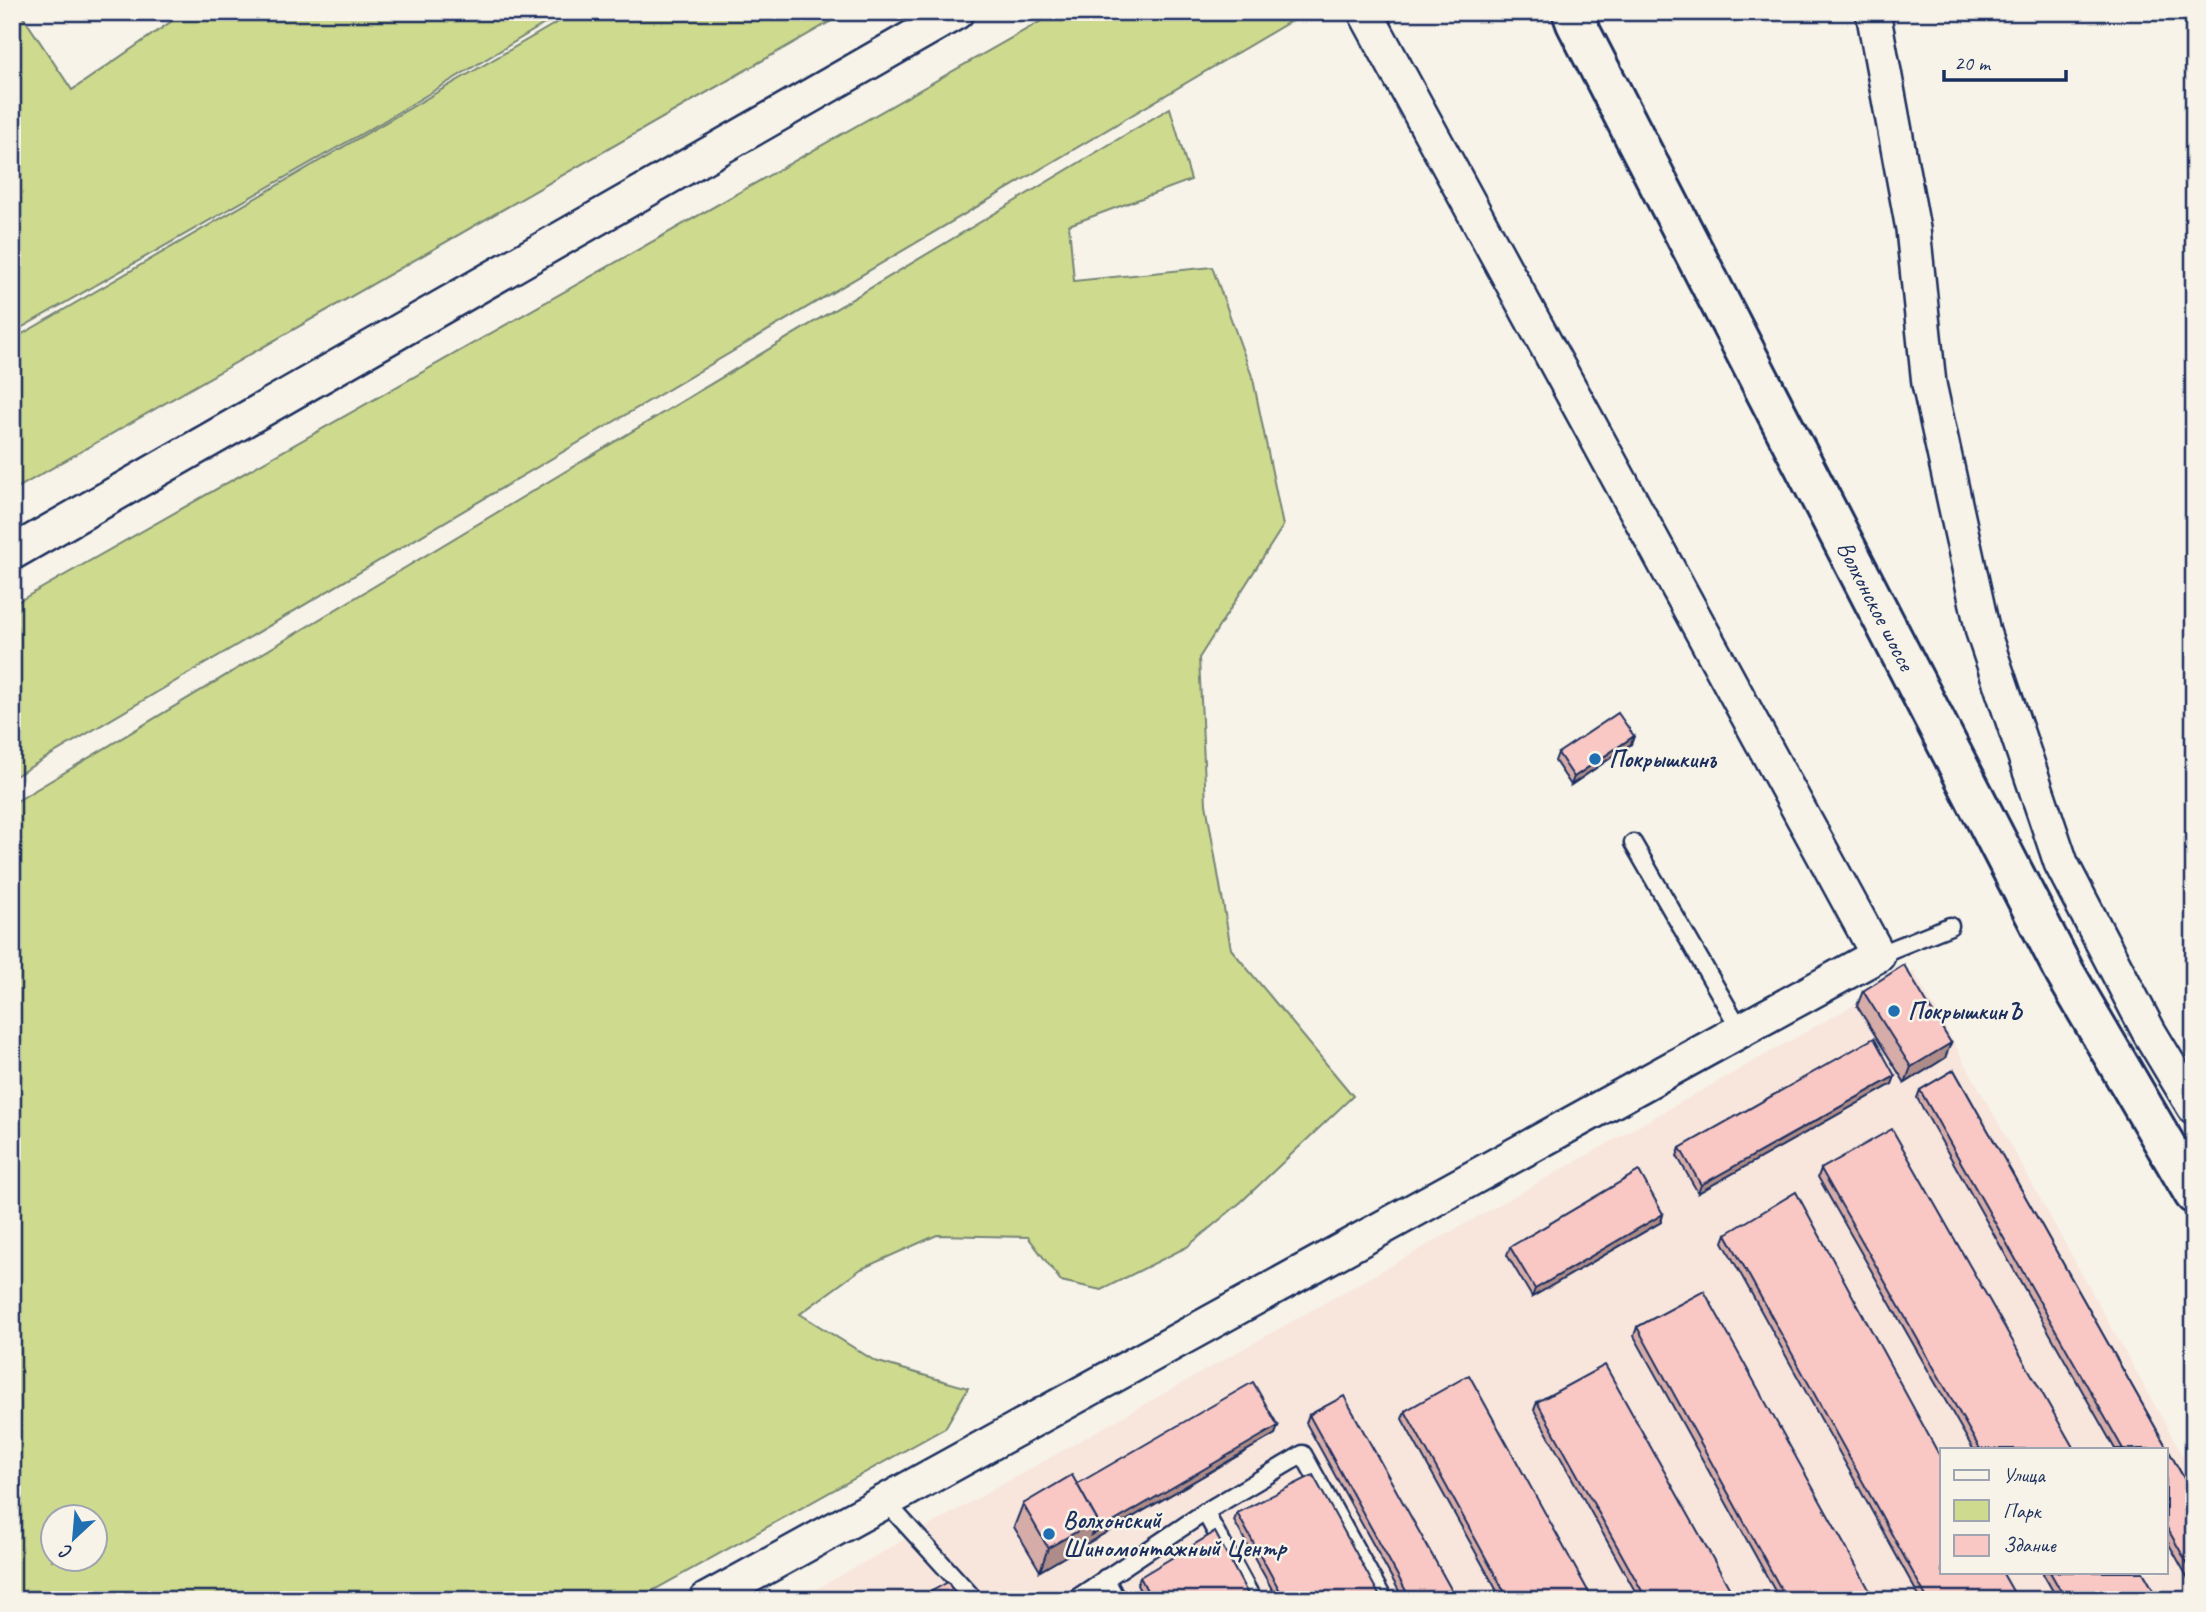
<svg xmlns="http://www.w3.org/2000/svg" width="2206" height="1612" font-family="Caveat,sans-serif">
<style>
.built{fill:#f8e6dd;fill-rule:evenodd}
.green{fill:#ceda8d;stroke:#748476;stroke-width:2;fill-rule:evenodd}
.lines{fill:none;stroke-linecap:round;stroke-linejoin:round}
.lane-casing{stroke:#1b2f5e;stroke-width:21}
.street-casing{stroke:#1b2f5e;stroke-width:38}
.secondary-casing{stroke:#1b2f5e;stroke-width:44}
.lane{stroke:#f7f3e8;stroke-width:16}
.street{stroke:#f7f3e8;stroke-width:33}
.secondary{stroke:#f7f3e8;stroke-width:38}
.wall{fill:#d6aca9;stroke:#1b2f5e;stroke-width:2}
.shaded-wall{fill:#ae8c89;stroke:#1b2f5e;stroke-width:2}
.building{fill:#f9c8c4;stroke:#1b2f5e;stroke-width:2}
.poi-dot{fill:#1f6fb2;stroke:#f7f3e8;stroke-width:2.5}
.labels{text-anchor:middle;stroke-width:5;stroke-linejoin:round;paint-order:stroke}
.street-label{font-size:24px;fill:#1b2f5e;stroke:#f7f3e8}
.poi-label{font-size:24px;font-weight:bold;fill:#1b2f5e;stroke:#f7f3e8;text-anchor:start}
</style>
<rect width="100%" height="100%" fill="#f7f3e8"/>
<filter id="ink" filterUnits="userSpaceOnUse"><feTurbulence type="fractalNoise" baseFrequency=".0143" numOctaves="2"/><feDisplacementMap in="SourceGraphic" scale="14" xChannelSelector="R" yChannelSelector="G"/><feConvolveMatrix kernelMatrix="1 2 1 2 8 2 1 2 1" color-interpolation-filters="sRGB"/></filter>
<g filter="url(#ink)">
<!-- built -->
<path class="built" d="M1914,971L2194,1476V1600H797ZM1942,1449H2166V1572H1942Z"/>
<!-- green -->
<g class="green">
<path d="M12,12H20L72,90L185,12H564L382,122L12,333Z"/>
<path d="M575,12H847L12,491V340Z"/>
<path d="M1057,12H1306L12,778V605Z"/>
<path d="M1170,108L1191,180L1069,225L1074,281L1212,267L1253,379L1283,526L1199,658L1206,804L1231,949L1353,1096L1241,1202L1187,1247L1101,1290L1061,1281L1028,1237L937,1235L861,1269L800,1314L875,1361L968,1388L945,1428L636,1600H12V804ZM52,1518H94V1560H52Z"/>
</g>
<g class="lines">
<defs>
<g id="lane">
<path d="M1633,843L1741,1031"/>
<path d="M1878,955L1950,926"/>
<path d="M884,1500L975,1600"/>
<path d="M1205,1512L1253,1600"/>
<path d="M1105,1578L1117,1600"/>
<path d="M1074,1600L1205,1512L1303,1454L1384,1600"/>
</g>
<g id="street">
<path d="M1873,12L1913,229L1929,384L1983,632L2061,863L2149,1032L2194,1107"/>
<path d="M12,553L957,12"/>
<path d="M706,1600L1878,955L1365,12"/>
</g>
<g id="secondary">
<path id="s1" d="M1572,12L1576,23L2065,973L2194,1194"/>
</g>
</defs>
<!-- lane casing -->
<use href="#lane" class="lane-casing"/>
<!-- street casing -->
<use href="#street" class="street-casing"/>
<!-- secondary casing -->
<use href="#secondary" class="secondary-casing"/>
<!-- lane -->
<use href="#lane" class="lane"/>
<!-- street -->
<use href="#street" class="street"/>
<!-- secondary -->
<use href="#secondary" class="secondary"/>
</g>
<!-- wall -->
<g class="wall">
<path d="M1634,736L1631,744L1571,785L1555,761L1558,753Z"/>
<path d="M1863,991L1945,1058L1905,1083L1857,1006Z"/>
<path d="M1954,1070L2194,1496V1589L2166,1539V1449H2115L1917,1098L1920,1090Z"/>
<path d="M1895,1076L1892,1084L1698,1193L1677,1156L1680,1148Z"/>
<path d="M1821,1169L2074,1449H1973L1818,1177Z"/>
<path d="M1663,1214L1661,1222L1532,1297L1507,1255L1510,1247Z"/>
<path d="M1726,1234L2018,1600H1921L1723,1242Z"/>
<path d="M1637,1327L1875,1600H1780L1634,1336Z"/>
<path d="M1537,1402L1736,1600H1640L1534,1410Z"/>
<path d="M1405,1411L1593,1600H1502L1402,1419Z"/>
<path d="M1309,1415L1457,1600H1404L1306,1423Z"/>
<path d="M1278,1426L1275,1434L1040,1571L1014,1527L1023,1504L1077,1484Z"/>
<path d="M1237,1513L1382,1600H1278L1234,1521Z"/>
<path d="M2042,1572H2143L2159,1600H2058Z"/>
<path d="M1140,1577L1251,1600H1145L1137,1585Z"/>
</g>
<!-- shaded-wall -->
<g class="shaded-wall">
<path d="M1634,736L1631,744L1571,785L1574,777Z"/>
<path d="M1951,1043L1945,1058L1905,1083L1911,1067Z"/>
<path d="M1895,1076L1892,1084L1698,1193L1701,1185Z"/>
<path d="M1663,1214L1661,1222L1532,1297L1535,1289Z"/>
<path d="M1278,1426L1275,1434L1040,1571L1048,1548L1097,1520Z"/>
</g>
<!-- building -->
<g class="building">
<path d="M1618,713L1634,736L1574,777L1558,753Z"/>
<path d="M1904,965L1951,1043L1911,1067L1863,991Z"/>
<path d="M1874,1038L1895,1076L1701,1185L1680,1148Z"/>
<path d="M1954,1070L2194,1496V1575L2166,1526V1449H2123L1920,1090Z"/>
<path d="M1892,1129L2074,1449H1980L1821,1169Z"/>
<path d="M1639,1171L1663,1214L1535,1289L1510,1247Z"/>
<path d="M1796,1192L1942,1460V1572H2002L2018,1600H1928L1726,1234Z"/>
<path d="M1704,1291L1875,1600H1787L1637,1327Z"/>
<path d="M1605,1365L1736,1600H1647L1537,1402Z"/>
<path d="M1469,1375L1593,1600H1509L1405,1411Z"/>
<path d="M1253,1382L1278,1426L1091,1535L1097,1520L1077,1484Z"/>
<path d="M1344,1396L1457,1600H1411L1309,1415Z"/>
<path d="M1072,1475L1097,1520L1048,1548L1023,1504Z"/>
<path d="M1313,1475L1382,1600H1285L1237,1513Z"/>
<path d="M1215,1532L1251,1600H1152L1140,1577Z"/>
<path d="M2050,1572H2143L2159,1600H2066Z"/>
<path d="M948,1582L958,1600H916Z"/>
</g>
</g>
<!-- markers -->
<g class="poi-dot">
<circle cx="1595" cy="759" r="7"/>
<circle cx="1894" cy="1011" r="7"/>
<circle cx="1049" cy="1534" r="7"/>
</g>
<g class="labels">
<!-- street labels -->
<g class="street-label">
<text dy="8" stroke="none"><textPath href="#s1" startOffset="667">Волхонское шоссе</textPath></text>
</g>
<!-- poi labels -->
<g class="poi-label">
<text x="1609" y="767">Покрышкинъ</text>
<text x="1908" y="1019">ПокрышкинЪ</text>
<text x="1063" y="1528">Волхонский<tspan x="1063" dy="28">Шиномонтажный Центр</tspan></text>
</g>
</g>
<!-- margin -->
<rect width="2206" height="1612" fill="none" stroke="#f7f3e8" stroke-width="42"/>
<rect x="21" y="21" width="2164" height="1570" fill="none" stroke="#1b2f5e" stroke-width="2.5" filter="url(#ink)"/>
<!-- legend -->
<rect x="1940" y="1448" width="228" height="126" fill="#f7f3e8" stroke="#9fa5b1" stroke-width="2"/>
<rect x="1954" y="1470" width="35" height="10" fill="#f7f3e8" stroke="#9fa5b1" stroke-width="2"/>
<text x="2003" y="1482" font-size="21" fill="#1b2f5e">Улица</text>
<rect x="1954" y="1500" width="35" height="21" fill="#ceda8d" stroke="#9fa5b1" stroke-width="2"/>
<text x="2003" y="1518" font-size="21" fill="#1b2f5e">Парк</text>
<rect x="1954" y="1535" width="35" height="21" fill="#f9c8c4" stroke="#9fa5b1" stroke-width="2"/>
<text x="2003" y="1552" font-size="21" fill="#1b2f5e">Здание</text>
<!-- north arrow -->
<g transform="translate(74 1538) rotate(206)"><circle r="33" fill="#f7f3e8" stroke="#9fa5b1" stroke-width="2"/>
<path d="M0-5L12 26L0 18L-12 26Z" fill="#1f6fb2"/>
<text y="-10" font-size="19" font-weight="bold" text-anchor="middle" fill="#1b2f5e">С</text>
</g>
<!-- scale -->
<path d="M1944 70v10h122v-10" fill="none" stroke="#1b2f5e" stroke-width="3.5"/>
<text x="1954" y="70" font-size="21" fill="#1b2f5e" stroke="#f7f3e8" stroke-width="5" paint-order="stroke">20 m</text>
</svg>
